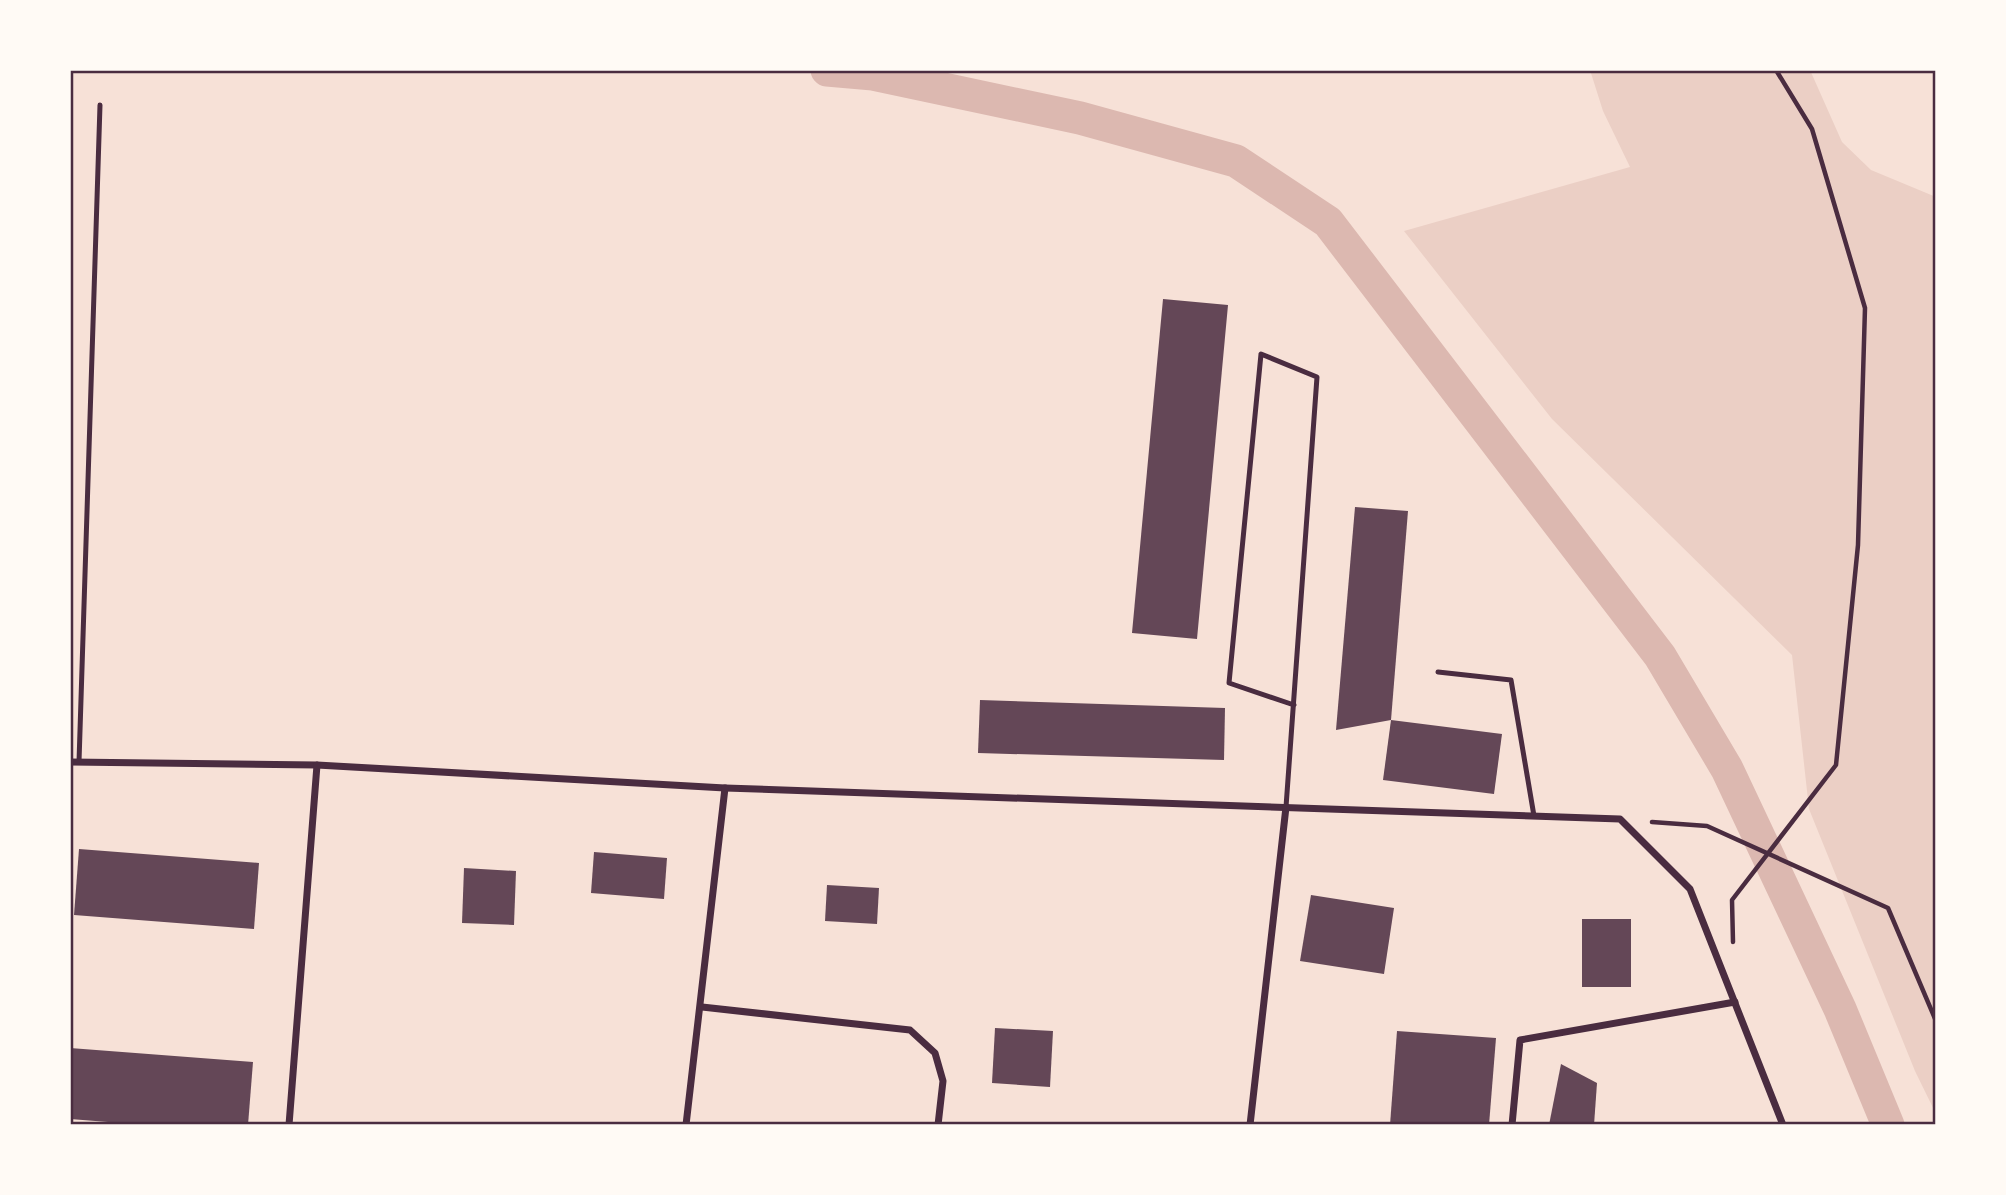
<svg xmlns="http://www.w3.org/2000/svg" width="2006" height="1195" font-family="Manrope,sans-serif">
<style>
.green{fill:#ebcfc5}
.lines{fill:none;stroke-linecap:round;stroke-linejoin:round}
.canal{stroke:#dcb8b0;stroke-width:33}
.building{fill:#644757}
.path{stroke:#4a2c40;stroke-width:4.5}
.service{stroke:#4a2c40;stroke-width:5}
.minor{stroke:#4a2c40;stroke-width:7}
.neatline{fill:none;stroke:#4a2c40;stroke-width:2.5}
</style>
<rect width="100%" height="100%" fill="#f7e1d7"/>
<!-- green -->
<path class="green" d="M1590,70H1810L1842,142L1871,170L1936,197V1114L1915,1071L1809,809L1792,655L1552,419L1404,231L1630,167L1603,111Z"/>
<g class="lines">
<!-- canal -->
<path class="canal" d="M827,70L873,74L1080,118L1236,161L1328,222L1660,656L1727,769L1840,1009L1888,1125"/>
</g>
<!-- building -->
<g class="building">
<path d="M1163,299L1228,305L1197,639L1132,633Z"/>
<path d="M1355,507L1408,511L1391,720L1336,730Z"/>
<path d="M980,700L1225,708L1224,760L978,753Z"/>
<path d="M1391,720L1502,734L1494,794L1383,780Z"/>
<path d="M79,849L259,863L254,929L74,915Z"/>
<path d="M594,852L667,858L664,899L591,893Z"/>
<path d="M464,868L516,871L514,925L462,923Z"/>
<path d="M827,885L879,888L877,924L825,921Z"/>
<path d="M1311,895L1394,908L1384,974L1300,961Z"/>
<rect x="1582" y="919" width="49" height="68"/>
<path d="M995,1028L1053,1031L1050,1087L992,1083Z"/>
<path d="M1397,1031L1496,1038L1489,1125H1390Z"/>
<path d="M70,1048L253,1062L248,1125H146L70,1119Z"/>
<path d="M1561,1064L1597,1083L1594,1125H1549Z"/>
</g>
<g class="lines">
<!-- path -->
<g class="path">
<path d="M1652,822L1707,826L1888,908L1936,1021"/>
<path d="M1733,942L1732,900L1836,765L1858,545L1865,308L1812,129L1776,70"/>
</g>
<!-- service -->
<g class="service">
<path d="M1438,672L1511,680L1534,816"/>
<path d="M79,762L100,105"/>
<path d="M1286,807L1317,377L1261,354L1229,683L1294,705"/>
</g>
<!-- minor -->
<g class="minor">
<path d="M70,762L317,765L725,788L1620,819L1690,889L1783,1125"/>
<path d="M702,1007L910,1030L935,1053L943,1081L938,1125"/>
<path d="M289,1125L317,765"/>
<path d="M686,1125L725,788"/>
<path d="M1250,1125L1286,807"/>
<path d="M1512,1125L1520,1040L1735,1002"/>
</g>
</g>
<!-- border -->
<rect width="2006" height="1195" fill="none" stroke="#fffaf5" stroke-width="144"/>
<rect x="72" y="72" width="1862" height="1051" class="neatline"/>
</svg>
